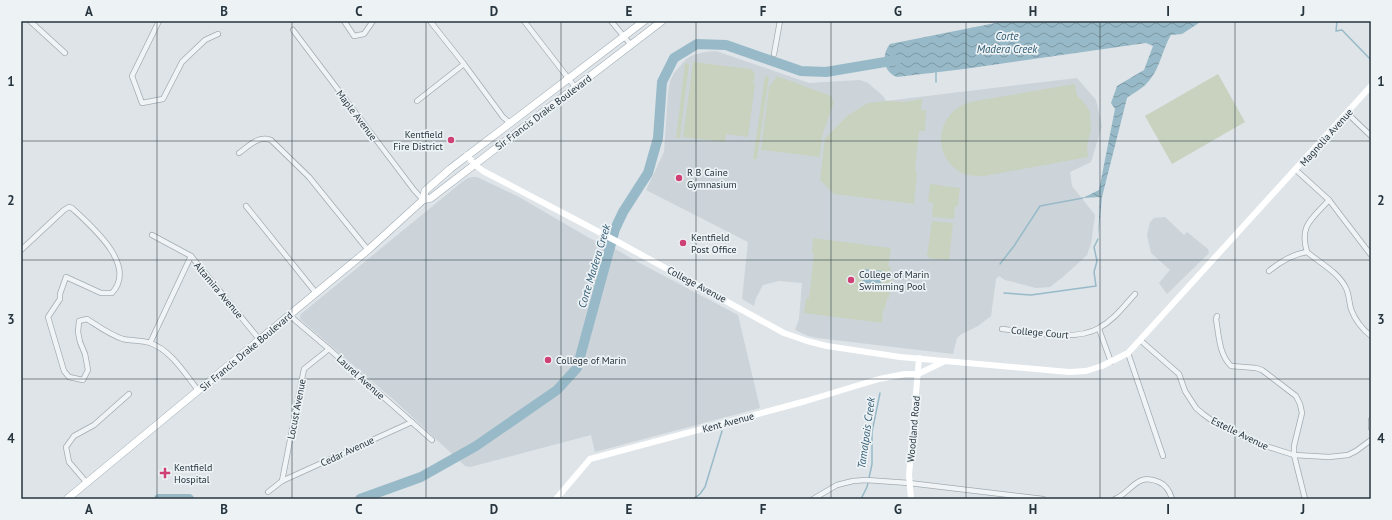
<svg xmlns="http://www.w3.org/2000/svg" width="1392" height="520" font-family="'PT Sans',sans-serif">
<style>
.built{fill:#ccd4da}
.grass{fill:#c8d2bf}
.water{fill:url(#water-waves)}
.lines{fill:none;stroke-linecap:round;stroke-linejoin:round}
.stream{stroke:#98bac8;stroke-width:1.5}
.river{stroke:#98bac8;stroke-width:10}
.street-casing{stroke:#a3acb2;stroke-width:6}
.primary-casing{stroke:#9dabb4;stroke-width:8}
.street{stroke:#f1f4f6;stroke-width:4.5}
.secondary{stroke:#fff;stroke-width:6}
.primary{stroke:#fff;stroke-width:7}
.grid{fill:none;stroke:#27353f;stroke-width:1;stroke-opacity:0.55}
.poi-dot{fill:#cf4174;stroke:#edf2f5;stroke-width:1.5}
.labels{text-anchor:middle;stroke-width:3.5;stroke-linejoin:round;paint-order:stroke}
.street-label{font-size:10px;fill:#27353f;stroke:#edf2f5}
.poi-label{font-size:10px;fill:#27353f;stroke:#edf2f5;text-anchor:start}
.water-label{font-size:11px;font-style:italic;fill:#315c73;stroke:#edf2f5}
.neatline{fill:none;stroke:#27353f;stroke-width:1.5}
.grid-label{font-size:13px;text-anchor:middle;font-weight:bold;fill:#27353f}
</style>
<defs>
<pattern id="water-waves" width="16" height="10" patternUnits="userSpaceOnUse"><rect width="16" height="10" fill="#98bac8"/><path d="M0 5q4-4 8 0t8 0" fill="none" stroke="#7c98a4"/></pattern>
</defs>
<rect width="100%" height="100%" fill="#dee4e8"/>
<!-- built -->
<g class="built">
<path d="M716,51L809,83L860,80L868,83L883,96L886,101L1077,78L1096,100L1102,126L1091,162L1070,172L1072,186L1095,215L1091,244L1087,255L1064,276L1050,287L1036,288L1005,280L999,276L996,279L991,316L978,326L960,335L957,338L953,354L817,338L808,336L795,330L799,319L802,283L779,281L763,285L756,298L754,306L742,299L748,242L646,190L664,152L668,93L670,81L674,73L686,59L693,55L705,52Z"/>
<path d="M473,177H477L519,197L591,239L612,247L634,260L738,315L760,408L595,452L591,435L470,467L465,466L394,400L301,320L300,317L301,314L462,182L468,178Z"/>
<path d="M1165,217L1184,235L1187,232L1208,249L1209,253L1167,294L1159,283L1170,270L1151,253L1147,235L1150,222L1154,218Z"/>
</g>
<!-- grass -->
<g class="grass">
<path d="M693,62L751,69L755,74L753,84H755L748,137L726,134L725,142L683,137Z"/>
<path d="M685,63L689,64L680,138H676Z"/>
<path d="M1218,74L1245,122L1172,164L1145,116Z"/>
<path d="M765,76L769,77L757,159H753Z"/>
<path d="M777,76L831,96L834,102L822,136L820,157L761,150L769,87Z"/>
<path d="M1075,84L1077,96L1083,101L1090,112L1091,130L1087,145L1088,157L984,176C976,176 967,176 960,172C930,154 937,112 970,102Z"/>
<path d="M922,99L921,110H926L925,131H919L915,169L917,174L914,204L834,194L820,180L825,138L847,116L868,103L886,101L904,102Z"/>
<path d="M930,184L960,188L958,206H955L954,219L932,217L933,203L928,202Z"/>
<path d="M932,221L953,223L949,260L929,258L927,255Z"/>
<path d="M813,238L891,248L888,266L891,267L890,278L892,279L891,282H888V287L885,288V291H890L889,298H887L885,309H883L882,323L804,313L806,299L809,298L814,254L812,253Z"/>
</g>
<!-- water -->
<g class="water">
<path d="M1005,21H1202L1182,34L1171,35C1162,50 1160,70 1147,83C1142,89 1133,93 1127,98L1102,197L1098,239L1100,197L1083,198L1099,190L1115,109L1111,103L1117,86L1144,70L1153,46L1146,43L964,69L897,77C883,72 881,55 890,44Z"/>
<path d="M864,269L882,271L881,286L862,284Z"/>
</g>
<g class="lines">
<!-- stream -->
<g class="stream">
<path d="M1337,21L1336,31L1342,30L1371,60"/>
<path d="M936,82V72"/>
<path d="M1000,264L1014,246L1040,206L1083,198"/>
<path d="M1004,293L1031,295L1096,286L1094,272L1097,261L1094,247L1098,239"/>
<path d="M693,499L700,494L705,487L722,431"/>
<path d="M861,499L867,487L872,464V432L880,393"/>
</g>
<!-- river -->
<g class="river">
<path d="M159,499H189"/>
<path d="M360,499L421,477L476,446L557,390L577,368L615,229L623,212L648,173L658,138L662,82L674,58L697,44L726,45L801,71L826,72L897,60"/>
</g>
<defs>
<g id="street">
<path d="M30,21L65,53"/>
<path d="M159,21L132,76L142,103L163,99L182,62L205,40L218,34"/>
<path d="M344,21L354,36L364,34L373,21"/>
<path d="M430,21L464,64L503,117L510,123"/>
<path d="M524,21L575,87"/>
<path d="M611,21L631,45"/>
<path d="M293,30L414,190L423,200"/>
<path d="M774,54L780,21"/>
<path d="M417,101L464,64"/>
<path d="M1347,113L1371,136"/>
<path d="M239,153C249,146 258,135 271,140L309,177L368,250"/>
<path d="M1296,170L1329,200L1371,255"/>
<path d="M246,206L316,293"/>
<path d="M152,235L191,256L259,339"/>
<path d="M21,250L64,210L69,207L72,208C91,226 138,265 112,293H101L66,277L60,294V299L48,317L64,371L69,377L83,380L88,370L85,354L80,342L78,332L79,321L87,319C98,326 110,335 123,339C131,341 142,340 150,343C171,350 185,374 198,390"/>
<path d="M1307,252C1320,263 1338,272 1346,288C1349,294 1349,302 1351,309C1355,320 1362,329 1371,336"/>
<path d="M1307,252C1299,225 1312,219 1329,200"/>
<path d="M1269,271C1280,262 1293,254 1307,252"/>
<path d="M289,315L329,349L432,440"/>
<path d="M1217,316L1216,319C1219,336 1219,354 1231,366L1256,368L1262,370L1296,396L1300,404L1302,413L1294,446V455L1305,499"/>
<path d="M1002,329C1029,332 1076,342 1099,328C1114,320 1124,306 1135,294"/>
<path d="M1099,329L1111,362"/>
<path d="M1140,340L1179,374L1185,391L1196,408L1203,414L1214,422L1253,442L1294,455L1329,457L1348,455L1356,451L1371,440"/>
<path d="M150,343L191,256"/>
<path d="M1128,353L1163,456"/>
<path d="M1371,420V428"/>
<path d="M282,481L304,369L329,349"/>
<path d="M87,483L69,462L66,447L74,436L94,425L129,394"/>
<path d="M268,492L282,481L412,422"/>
<path d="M813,499L837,485L853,481L866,480L909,483L1043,499"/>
<path d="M1115,499C1132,492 1136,472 1159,482C1166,485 1170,492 1172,499"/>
</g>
<g id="primary">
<path d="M423,200L425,191L450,169L644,21"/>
<path d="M67,499L368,250L423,200L431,198L662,21"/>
</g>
</defs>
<!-- street casing -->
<use href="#street" class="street-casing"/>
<!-- primary casing -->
<use href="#primary" class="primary-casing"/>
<!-- street -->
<use href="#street" class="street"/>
<!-- secondary -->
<g class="secondary">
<path d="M467,155L474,164L483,171L618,242L784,333L807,341L827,346L900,357L1069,372L1086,371L1102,366L1128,353L1371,86"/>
<path d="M918,374L945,361"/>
<path d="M556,499L590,459L806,401L879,379L905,374H918"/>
<path d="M911,499L909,475L919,358"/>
</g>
<!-- primary -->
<use href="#primary" class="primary"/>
</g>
<!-- grid -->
<path class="grid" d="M157,21V499M292,21V499M426,21V499M561,21V499M696,21V499M831,21V499M966,21V499M1100,21V499M1235,21V499M21,141H1371M21,260H1371M21,379H1371"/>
<!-- markers -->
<g class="poi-dot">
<circle cx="451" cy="140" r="4"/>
<circle cx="679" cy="178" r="4"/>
<circle cx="683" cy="243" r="4"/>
<circle cx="851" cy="280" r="4"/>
<circle cx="548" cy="360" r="4"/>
<path d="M163 467h4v4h4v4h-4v4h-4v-4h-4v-4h4z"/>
</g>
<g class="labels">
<!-- street labels -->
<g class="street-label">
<text transform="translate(543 112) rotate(-37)" y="4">Sir Francis Drake Boulevard</text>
<text transform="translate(357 115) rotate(53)" y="4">Maple Avenue</text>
<text transform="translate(1326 137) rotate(-48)" y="4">Magnolia Avenue</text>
<text transform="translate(697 284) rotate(28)" y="4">College Avenue</text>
<text transform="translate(219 290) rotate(50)" y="4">Altamira Avenue</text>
<text transform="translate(1040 332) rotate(5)" y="4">College Court</text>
<text transform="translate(246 351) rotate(-40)" y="4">Sir Francis Drake Boulevard</text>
<text transform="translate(361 377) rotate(42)" y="4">Laurel Avenue</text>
<text transform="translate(296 409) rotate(-79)" y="4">Locust Avenue</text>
<text transform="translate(728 422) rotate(-15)" y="4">Kent Avenue</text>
<text transform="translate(913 429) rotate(-85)" y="4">Woodland Road</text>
<text transform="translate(1240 433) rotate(26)" y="4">Estelle Avenue</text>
<text transform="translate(347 451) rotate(-25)" y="4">Cedar Avenue</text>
</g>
<!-- poi labels -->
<g class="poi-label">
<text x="443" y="138" text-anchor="end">Kentfield<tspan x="443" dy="12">Fire District</tspan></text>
<text x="687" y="176">R B Caine<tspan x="687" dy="12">Gymnasium</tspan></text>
<text x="691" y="241">Kentfield<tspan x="691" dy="12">Post Office</tspan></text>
<text x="859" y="278">College of Marin<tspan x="859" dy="12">Swimming Pool</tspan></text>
<text x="556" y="364">College of Marin</text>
<text x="174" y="471">Kentfield<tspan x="174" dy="12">Hospital</tspan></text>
</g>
<!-- water labels -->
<g class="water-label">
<text x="1007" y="40">Corte<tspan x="1007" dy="13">Madera Creek</tspan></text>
<text transform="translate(594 266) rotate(-73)" y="4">Corte Madera Creek</text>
<text transform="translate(866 433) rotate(-82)" y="4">Tamalpais Creek</text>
</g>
</g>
<!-- border -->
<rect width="1392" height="520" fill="none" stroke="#edf2f5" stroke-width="44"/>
<rect x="22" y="22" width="1348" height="476" class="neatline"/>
<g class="grid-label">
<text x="89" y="16">A</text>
<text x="224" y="16">B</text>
<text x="359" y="16">C</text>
<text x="494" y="16">D</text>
<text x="629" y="16">E</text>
<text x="763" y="16">F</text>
<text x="898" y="16">G</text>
<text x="1033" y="16">H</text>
<text x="1168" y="16">I</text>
<text x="1303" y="16">J</text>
<text x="11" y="86">1</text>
<text x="1381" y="86">1</text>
<text x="11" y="205">2</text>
<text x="1381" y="205">2</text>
<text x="11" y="324">3</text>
<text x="1381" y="324">3</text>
<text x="11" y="443">4</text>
<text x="1381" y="443">4</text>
<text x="89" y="514">A</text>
<text x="224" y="514">B</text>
<text x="359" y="514">C</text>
<text x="494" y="514">D</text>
<text x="629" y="514">E</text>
<text x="763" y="514">F</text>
<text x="898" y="514">G</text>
<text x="1033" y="514">H</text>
<text x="1168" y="514">I</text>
<text x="1303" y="514">J</text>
</g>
</svg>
